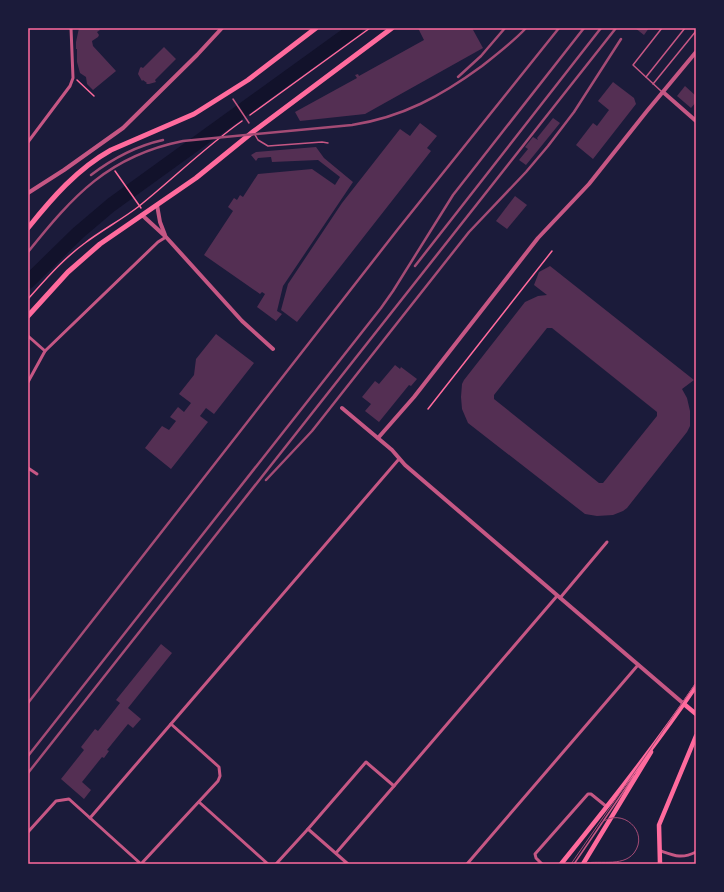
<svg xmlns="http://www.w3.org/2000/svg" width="724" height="892" font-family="Cabin,sans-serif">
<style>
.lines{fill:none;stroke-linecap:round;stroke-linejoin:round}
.river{stroke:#12122b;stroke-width:14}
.building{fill:#542f53;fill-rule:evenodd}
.path{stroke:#ff6b9d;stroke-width:1.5}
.service{stroke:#c65784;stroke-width:1.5}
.minor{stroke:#c65784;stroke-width:3}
.tertiary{stroke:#c65784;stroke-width:4}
.secondary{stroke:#ff6b9d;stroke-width:4.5}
.primary{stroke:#ff6b9d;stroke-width:5}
.tram{stroke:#a44b75;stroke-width:1}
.rail{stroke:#a44b75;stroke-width:2.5}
.neatline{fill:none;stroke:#ff6b9d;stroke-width:1.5}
</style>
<rect width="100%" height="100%" fill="#1b1b3a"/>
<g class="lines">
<!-- river -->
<path class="river" d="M28,282L78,233L111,205L356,28"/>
</g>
<!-- building -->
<g class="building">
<path d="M79,28H98L100,30L97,32L99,35L98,37L92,41L93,46L116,71L93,90L87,84L86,77L80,73L77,62V49H76V42Z"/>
<path d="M418,28H472L483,48L365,114L300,121L295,112L357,78L355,75L358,74L359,76L424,40Z"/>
<path d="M635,28H649L644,35Z"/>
<path d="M164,47L176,59L155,80L156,82L149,84H146L147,83L143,80L142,81L138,74L140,68L141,67L143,68Z"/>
<path d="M613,82L634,98L636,104L593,159L576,145L593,123L597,126L609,110L598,101Z"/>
<path d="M685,86L696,96V102L691,108L677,96Z"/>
<path d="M553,118L560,123L526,165L519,160L528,149L525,147L533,137L538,140L537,138Z"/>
<path d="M420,123L437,136L427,148L431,151L297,322L281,310L288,284L342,203L400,129L410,136Z"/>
<path d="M316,147L324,158L353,182L283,286L277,311L282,314L276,321L257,307L265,294L262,292L260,294L204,255L233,211L228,207L234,198L237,200L240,195L243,197L258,174L312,169L335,185L340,177L318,160L272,162L271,157L258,158L256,161L251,155L256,152Z"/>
<path d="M515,196L527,205L507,229L496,221Z"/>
<path d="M550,266L694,380L682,389L687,398L690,411V426L687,432L627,508L623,511L613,515L597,516L585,514L468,423L462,409L461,397L462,384L464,380L525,302L538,296L547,295L534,285L539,272ZM547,328H552L657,412V416L603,483H599L494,399V395Z"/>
<path d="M216,334L254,363L214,414L206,408L200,416L208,422L171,469L145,448L162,426L169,430L176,421L170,417L178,407L184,412L191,403L179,394L194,375L196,359Z"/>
<path d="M395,365L400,369L401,367L417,379L411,386L409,385L379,422L365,411L371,404L362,397L375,381L379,384Z"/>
<path d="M161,644L172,653L128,708L141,719L133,728L128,724L107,750L109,751L104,758L102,757L82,782L91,790L84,799L61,779L84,750L81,747L95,729L98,731L120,703L116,700Z"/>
</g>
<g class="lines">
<!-- path -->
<g class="path">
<path d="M77,80L94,96"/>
<path d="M250,115L370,28"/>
<path d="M115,171L141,208"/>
<path d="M28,299C46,279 63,259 85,243C102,230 121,220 138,207C173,179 205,147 242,121"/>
<path d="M428,409L552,251"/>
</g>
<!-- service -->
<g class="service">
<path d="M646,77L685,28"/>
<path d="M653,84L696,31"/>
<path d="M661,91L633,65L662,28"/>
<path d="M233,99L249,123"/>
<path d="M254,133L258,140L268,146L322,142L328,143"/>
<path d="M574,864L634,776"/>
</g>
<!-- minor -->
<g class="minor">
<path d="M28,142L70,86L73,78L71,28"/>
<path d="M28,336L45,351"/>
<path d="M28,382L45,351L158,242L166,237"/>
<path d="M28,468L37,474"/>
<path d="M560,598L607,542"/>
<path d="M394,786L557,596"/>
<path d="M199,802L268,864"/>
<path d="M90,818L399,459"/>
<path d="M28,832L56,801L69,799L141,864"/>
<path d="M661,851C675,856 682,859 696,852"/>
<path d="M336,853L394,786L366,762L308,829L348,864"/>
<path d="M141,864L218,781L220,776L219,767L171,724"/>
<path d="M276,864L308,829"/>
<path d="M467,864L638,665"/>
<path d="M542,864L536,858L535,854L588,794H591L607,807"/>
</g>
<!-- tertiary -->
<g class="tertiary">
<path d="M663,92L696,121"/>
<path d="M28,193L64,170L123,128L197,55L222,28"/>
<path d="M157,205L160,222L165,235"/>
<path d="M142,215L166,237L242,321L273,349"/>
<path d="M342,408L392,450L405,465L684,704"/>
<path d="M378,438L414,397L538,238L589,184L647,111L696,52"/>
</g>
<!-- secondary -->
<g class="secondary">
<path d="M684,704L696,714"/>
<path d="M561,864C608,806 654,748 696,686"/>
<path d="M583,864L651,752"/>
<path d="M660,864L659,825L696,736"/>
</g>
<!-- primary -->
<g class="primary">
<path d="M28,228C52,198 77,169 111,150L194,114L248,80L316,28"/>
<path d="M28,316L68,272L100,244L196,178L254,131L392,28"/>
</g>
<!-- tram -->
<g class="tram">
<path d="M571,864L696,683"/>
<path d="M581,864C597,859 622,868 634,853C650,832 622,806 601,823"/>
</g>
<!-- rail -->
<g class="rail">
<path d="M458,77L481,56L505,28"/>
<path d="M91,175C112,159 136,146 163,140"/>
<path d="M28,252C73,196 108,156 183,141L352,125C403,117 441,96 482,66C497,54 513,42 526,28"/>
<path d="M415,266L601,28"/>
<path d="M266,480L312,431L469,232L526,172L548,146L574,112L621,39"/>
<path d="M28,703L398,229L559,28"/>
<path d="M28,756L381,308L393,291L453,195L584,28"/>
<path d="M28,773L616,28"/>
</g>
</g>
<!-- border -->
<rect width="724" height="892" fill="none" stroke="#1b1b3a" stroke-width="58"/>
<rect x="29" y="29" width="666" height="834" class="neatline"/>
</svg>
